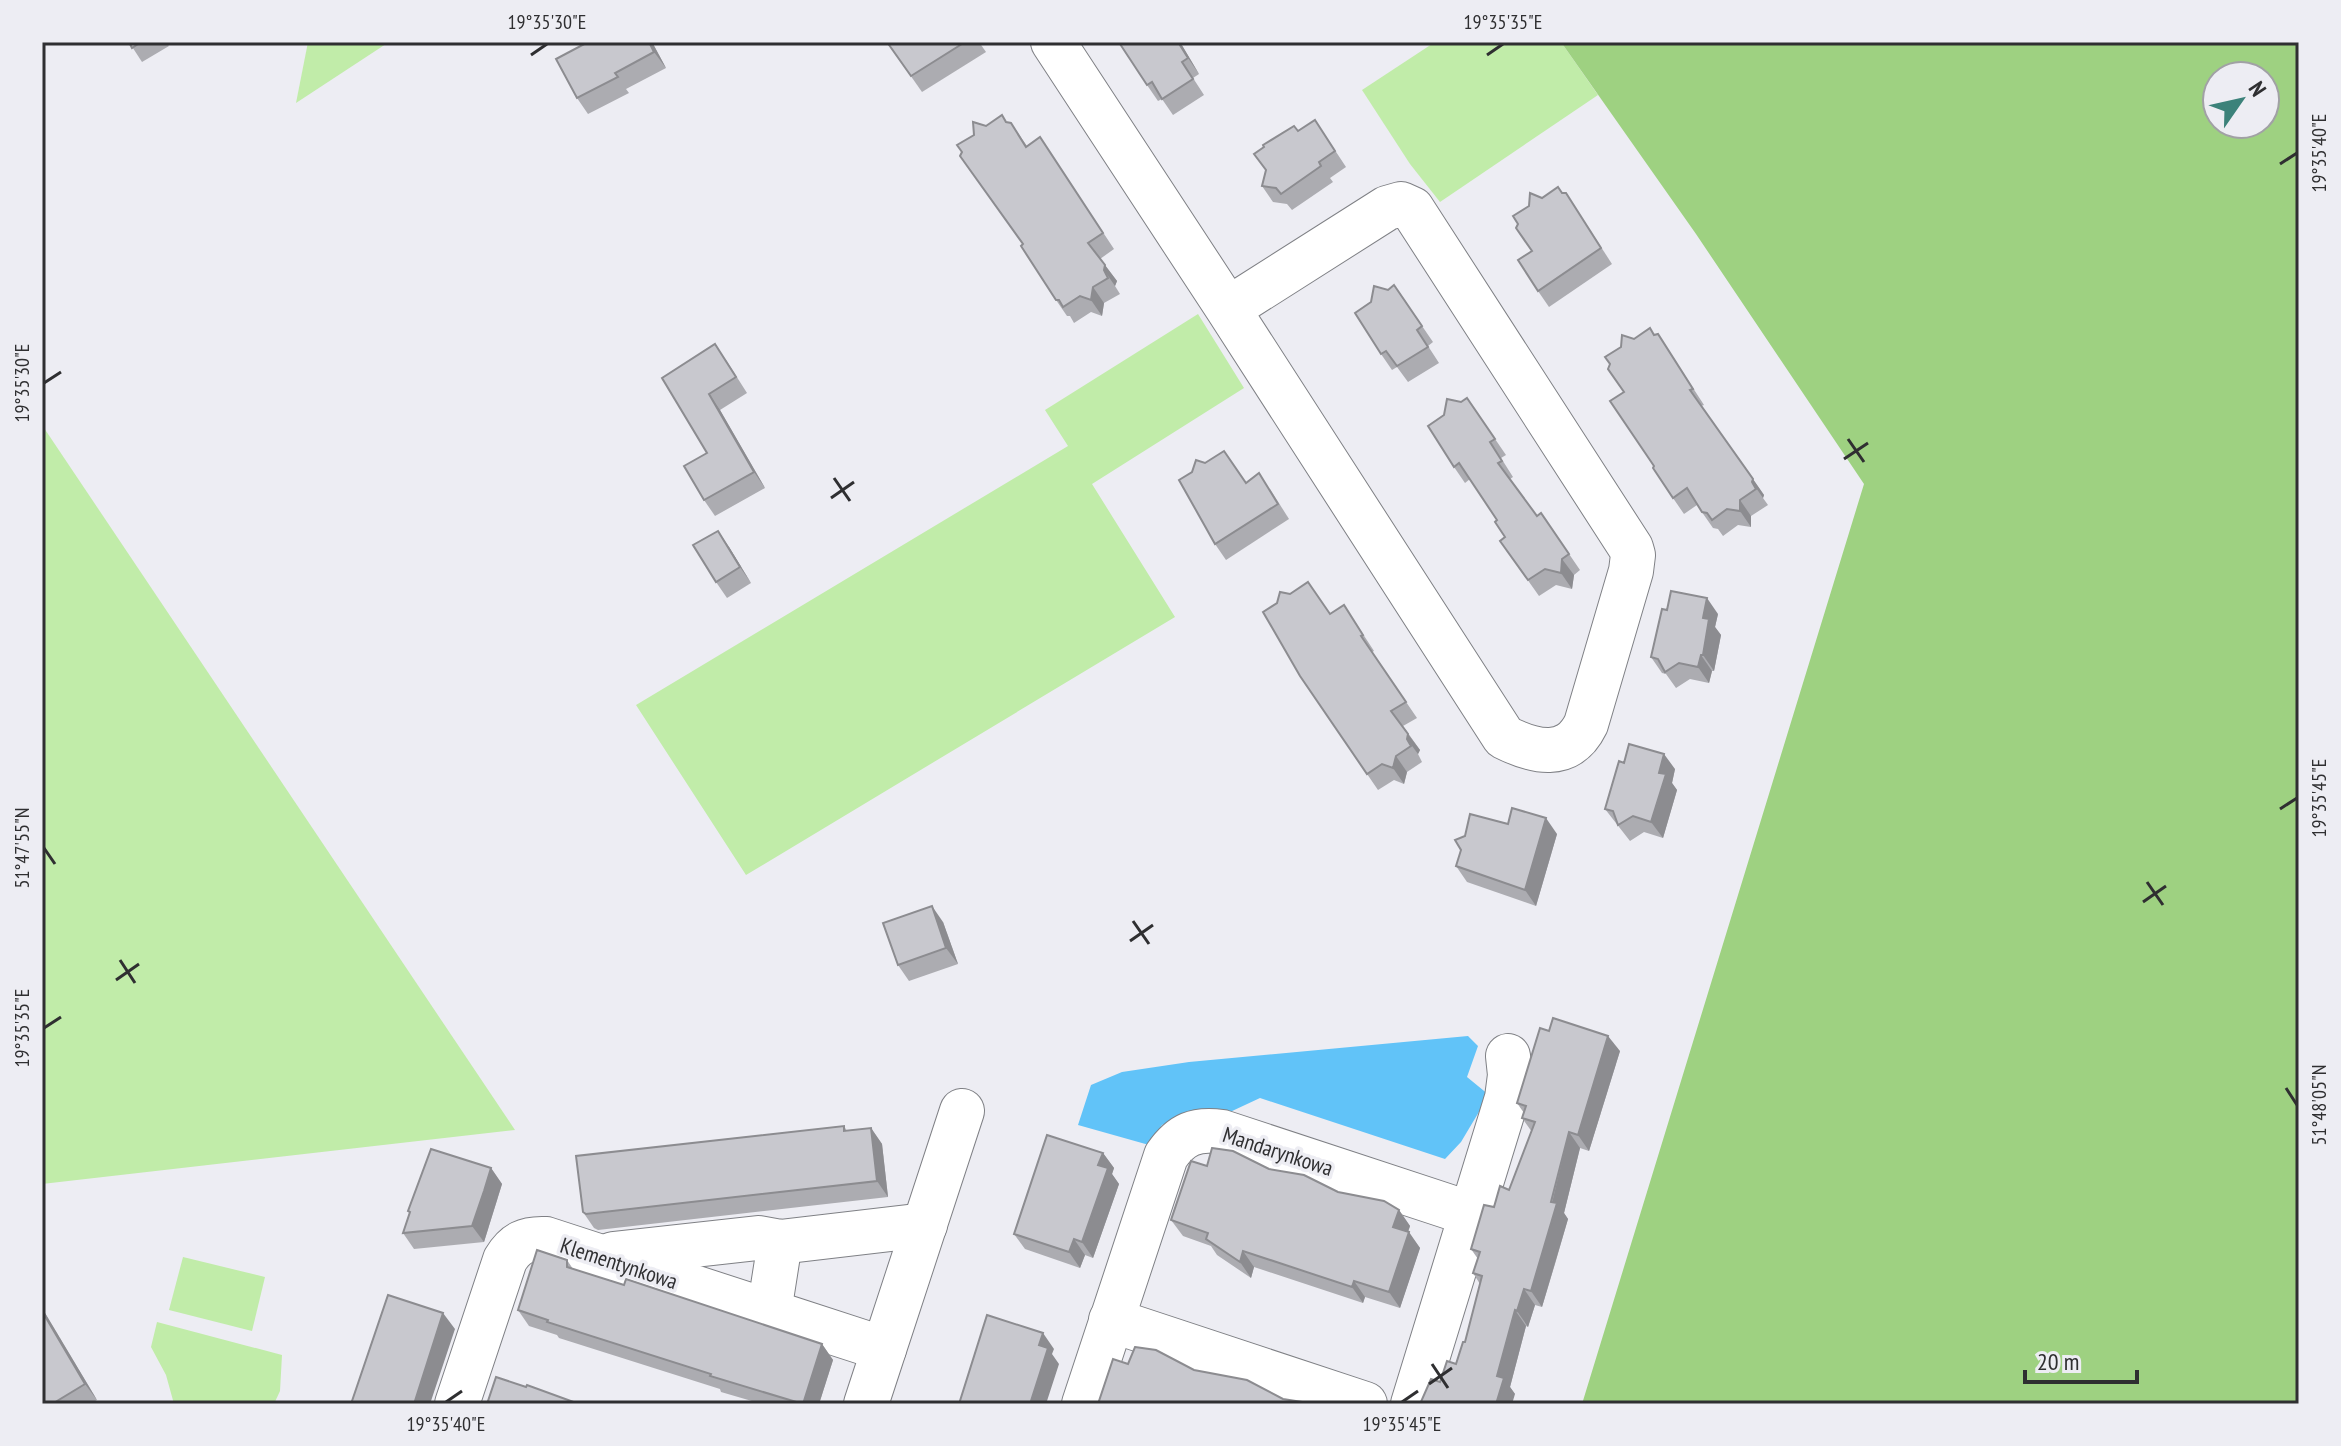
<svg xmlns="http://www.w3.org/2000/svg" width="2341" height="1446" font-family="'PT Sans Narrow',sans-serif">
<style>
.green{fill:#c1eca9}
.forest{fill:#9ed181;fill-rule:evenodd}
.water{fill:#61c3f8}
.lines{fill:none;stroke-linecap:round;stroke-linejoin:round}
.minor-casing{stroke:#7f8085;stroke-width:46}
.minor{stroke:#fff;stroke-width:44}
.wall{fill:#acacb1}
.shaded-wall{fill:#8c8c90}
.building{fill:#c8c8ce;stroke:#8c8c90;stroke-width:2}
.ticks{fill:none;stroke:#2f2f31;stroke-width:3}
.labels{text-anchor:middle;stroke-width:7;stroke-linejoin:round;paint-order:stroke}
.street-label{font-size:22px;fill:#2f2f31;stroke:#ededf3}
.neatline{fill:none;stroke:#2f2f31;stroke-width:3}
.ticks-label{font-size:20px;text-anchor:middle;fill:#2f2f31}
</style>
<rect width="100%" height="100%" fill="#ededf3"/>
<!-- green -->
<g class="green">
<path d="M308,42H389L296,103Z"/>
<path d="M1435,42H1561L1598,95L1440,202L1410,164L1362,90Z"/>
<path d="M1198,314L1244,388L1092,484L1175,617L746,875L636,705L1068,446L1045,410Z"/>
<path d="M42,425L515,1130L42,1184Z"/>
<path d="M183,1257L265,1277L252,1331L169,1310Z"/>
<path d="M157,1322L282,1355L280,1391L274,1404H174L166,1375L151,1347Z"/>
</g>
<!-- forest -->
<path class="forest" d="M1561,42H2299V1404H1582L1864,484L1696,234ZM2217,76H2265V124H2217Z"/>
<!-- water -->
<path class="water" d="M1468,1036L1478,1046L1467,1077L1489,1095L1461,1142L1445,1159L1260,1098L1230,1112L1187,1113L1162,1125L1149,1145L1078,1125L1091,1085L1122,1072L1189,1062Z"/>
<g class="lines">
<defs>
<g id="minor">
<path d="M1053,42L1228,309L1504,737C1534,752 1568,761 1586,724L1631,571L1633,555L1631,548L1412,209L1401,204L1387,208L1228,309"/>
<path d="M613,1254L758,1238L780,1242L925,1225"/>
<path d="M769,1312L780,1242"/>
<path d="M1111,1320L1365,1404"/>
<path d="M457,1404L505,1260C515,1243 526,1238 546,1239L884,1349"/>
<path d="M866,1404L962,1111"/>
<path d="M1084,1404L1166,1156C1181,1134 1196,1128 1222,1132L1471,1214"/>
<path d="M1413,1404L1507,1098L1510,1075L1508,1056"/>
</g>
</defs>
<!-- minor casing -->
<use href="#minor" class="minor-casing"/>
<!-- minor -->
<use href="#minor" class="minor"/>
</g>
<!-- wall -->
<g class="wall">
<path d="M129,42H166L169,46L142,62Z"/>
<path d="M652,42L666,68L626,89L629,93L588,114L577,98Z"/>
<path d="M887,42H979L986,52L922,92Z"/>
<path d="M1122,42H1180L1199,74L1193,78L1204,95L1173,115L1162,99L1158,101L1147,85Z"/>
<path d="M1315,120L1346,167L1330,178L1333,182L1292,210L1287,204L1273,202L1262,186L1266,170L1298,131Z"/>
<path d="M1007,123H1011L1027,146L1040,137L1114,249L1100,259L1117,281L1115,286L1120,294L1104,303L1102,316L1091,312L1074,323L1070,316H1067L1056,300L1023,244L986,126Z"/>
<path d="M1562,193H1566L1612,264L1549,307L1538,291L1532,251L1542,198Z"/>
<path d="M1394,285L1433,342L1428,346L1439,363L1408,382L1397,367L1392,370L1381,354L1388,290Z"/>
<path d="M1658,334L1704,405L1701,406L1764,495L1763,498L1768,505L1751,516V527L1738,525L1723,536L1718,529L1713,528L1697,505L1684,514L1673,498L1654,466L1624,392L1654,335Z"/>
<path d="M726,360L747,393L720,410L765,488L715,516L704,500L707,453L662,378Z"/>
<path d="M1467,398L1506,455L1501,458L1513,477L1510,479L1537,516L1541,513L1580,570L1574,575L1572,589L1556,585L1539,596L1500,541L1505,537L1497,520L1470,479L1465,483L1454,467L1461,402Z"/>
<path d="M1246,483L1270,489L1289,519L1226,560L1215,544Z"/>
<path d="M729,547L751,583L727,598L716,582Z"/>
<path d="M1344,605L1374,651L1372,652L1417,718L1403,726L1420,750L1418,754L1422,762L1407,772L1404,784L1394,780L1378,790L1300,676L1331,614Z"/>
<path d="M1718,614L1715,627L1721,635L1714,671H1712L1709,683L1690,679L1676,688L1666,674L1662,673L1651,657Z"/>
<path d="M1624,763L1675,769L1672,783L1677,790L1663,838L1644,832L1630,841L1605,809Z"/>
<path d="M1508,824L1557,834L1536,906L1467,882L1456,866Z"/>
<path d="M943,922L958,964L909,981L898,965Z"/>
<path d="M1620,1051L1589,1151L1580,1148L1564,1213L1568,1219L1555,1264L1542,1307L1535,1305L1528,1327L1526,1326L1510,1387L1515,1394L1440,1382L1456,1364L1465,1342L1480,1284L1473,1273L1478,1259L1471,1249L1494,1207L1509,1190L1532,1132L1522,1118L1524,1113L1517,1103Z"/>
<path d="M844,1126L847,1131L871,1128L882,1144L888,1197L598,1230L594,1228L583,1212Z"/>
<path d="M1103,1153L1114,1168L1112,1174L1119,1184L1093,1258L1085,1255L1080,1268L1025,1249L1014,1234Z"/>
<path d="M1207,1166L1269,1169L1338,1192L1399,1210L1410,1226L1408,1232L1420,1248L1400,1308L1365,1297L1363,1303L1254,1267L1251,1278L1217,1255L1211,1246L1183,1236L1171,1220Z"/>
<path d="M491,1168L502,1184L484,1242L414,1249L403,1233L410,1213L408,1211Z"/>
<path d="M567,1260L573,1269L624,1285L822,1344L833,1360L819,1404H762L721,1392L720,1389L559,1338L557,1335L529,1326L518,1310Z"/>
<path d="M42,1308L97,1400L90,1404H42Z"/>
</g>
<!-- shaded-wall -->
<g class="shaded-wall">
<path d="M649,42H652L666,68L654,52Z"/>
<path d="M1178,42H1180L1199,74L1188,58Z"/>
<path d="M1105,265L1117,281L1115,286L1104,270Z"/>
<path d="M1093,287L1104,303L1102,316L1091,300Z"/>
<path d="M709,394L720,410L765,488L754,472Z"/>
<path d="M1753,479L1764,495L1763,498L1752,482Z"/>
<path d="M1740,500L1751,516V527L1740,511Z"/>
<path d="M718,531L729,547L751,583L740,567Z"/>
<path d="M1562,559L1574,575L1572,589L1561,573Z"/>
<path d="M1707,598L1718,614L1715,627L1721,635L1714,671L1703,655V618Z"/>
<path d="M1701,655L1712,671L1709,683L1698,667Z"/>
<path d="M1408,734L1420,750L1418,754L1407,739Z"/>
<path d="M1664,754L1675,769L1672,783L1677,790L1663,838L1651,822L1659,773Z"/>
<path d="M1396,756L1407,772L1404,784L1393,768Z"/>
<path d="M1546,818L1557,834L1536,906L1525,890Z"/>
<path d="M932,906L943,922L958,964L946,948Z"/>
<path d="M1608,1036L1620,1051L1589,1151L1578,1135Z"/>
<path d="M871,1128L882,1144L888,1197L877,1181Z"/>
<path d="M1569,1132L1580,1148L1564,1213L1568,1219L1542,1307L1531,1291Z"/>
<path d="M1103,1153L1114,1168L1112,1174L1119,1184L1093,1258L1082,1242L1098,1165Z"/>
<path d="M491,1168L502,1184L484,1242L472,1226Z"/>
<path d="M1399,1210L1410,1226L1404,1243L1393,1227Z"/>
<path d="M1409,1232L1420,1248L1400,1308L1389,1292Z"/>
<path d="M1074,1239L1085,1255L1080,1268L1069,1252Z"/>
<path d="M1243,1251L1254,1267L1251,1278L1240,1262Z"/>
<path d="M1354,1281L1365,1297L1363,1303L1352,1287Z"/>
<path d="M1524,1289L1535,1305L1528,1327L1517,1311Z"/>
<path d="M42,1308L97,1400L85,1384L42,1311Z"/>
<path d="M1515,1310L1526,1326L1510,1387L1515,1394L1512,1404H1496L1497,1376Z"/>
<path d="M443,1313L455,1329L430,1404H414Z"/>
<path d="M1043,1333L1054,1349L1052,1354L1059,1364L1046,1404H1030L1039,1345Z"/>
<path d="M822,1344L833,1360L819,1404H803Z"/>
</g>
<!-- building -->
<g class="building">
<path d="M129,42H141L132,48Z"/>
<path d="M588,42H649L654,52L615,73L618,77L577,98L556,59Z"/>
<path d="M887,42H965L911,76Z"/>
<path d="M1122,42H1178L1188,58L1182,62L1193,79L1162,99L1152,82L1147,85L1120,44Z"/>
<path d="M1002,115L1006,122L1011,123L1026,147L1040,137L1103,233L1088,243L1105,265L1104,270L1108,278L1093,287L1091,300L1080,296L1063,307L1059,300H1056L1021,246L1023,244L960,156L962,152L957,145L974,135L973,122L986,126Z"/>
<path d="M1315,120L1335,151L1319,162L1321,166L1281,194L1276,188L1262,186L1266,170L1254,154L1264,147L1263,145L1294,126L1298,131Z"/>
<path d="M1558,187L1562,193H1566L1601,248L1538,291L1518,260L1532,251L1516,228L1518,224L1513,216L1529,206L1530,193L1542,198Z"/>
<path d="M1394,285L1422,326L1417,330L1428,347L1397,366L1386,351L1381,354L1355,313L1371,302L1374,286L1388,290Z"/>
<path d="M1650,328L1654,335L1658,334L1693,389L1690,390L1753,479L1752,482L1756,489L1740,500V511L1727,509L1712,520L1707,513L1702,512L1687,488L1673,498L1653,468L1654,466L1610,401L1624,392L1608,369L1610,364L1605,357L1621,347L1622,335L1634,339Z"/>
<path d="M715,344L736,377L709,394L754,472L704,500L684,466L707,453L662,378Z"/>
<path d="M1467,398L1495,439L1490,442L1502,461L1498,463L1537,516L1541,513L1569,554L1562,559L1561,573L1545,569L1528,580L1500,541L1505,537L1495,522L1497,520L1459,463L1454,467L1428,426L1444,415L1447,399L1461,402Z"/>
<path d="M1224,451L1246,483L1259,473L1278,504L1215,544L1179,480L1192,472L1196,460L1205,463Z"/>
<path d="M718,531L740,567L716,582L693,545Z"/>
<path d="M1308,582L1330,614L1344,605L1363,635L1361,636L1406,702L1391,711L1408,734L1407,739L1411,746L1396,756L1393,768L1382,764L1367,774L1300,676L1263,612L1277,603L1280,592L1290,594Z"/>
<path d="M1671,591L1707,598L1703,618L1709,619L1703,655H1701L1698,667L1679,663L1665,672L1658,659L1651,657L1662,609L1667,610Z"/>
<path d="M1629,744L1664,754L1659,773L1666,774L1651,822L1633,816L1618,825L1613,811L1605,809L1619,761L1624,763Z"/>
<path d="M1512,808L1546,818L1525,890L1456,866L1461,850L1455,840L1465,836L1470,814L1508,824Z"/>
<path d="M932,906L946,948L898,965L883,923Z"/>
<path d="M1553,1018L1608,1036L1578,1135L1569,1132L1551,1202L1557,1203L1531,1291L1524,1289L1517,1311L1515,1310L1497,1376L1504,1378L1496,1404H1420L1431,1379L1440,1382L1447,1361L1456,1364L1463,1342H1465L1482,1276L1473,1273L1480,1252L1471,1249L1484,1205L1494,1207L1500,1186L1509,1190L1535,1122L1522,1118L1526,1106L1517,1103L1540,1028L1549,1031Z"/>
<path d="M844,1126V1131L871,1128L877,1181L586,1214L583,1212L576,1156Z"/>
<path d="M1047,1135L1103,1153L1098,1165L1108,1168L1082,1242L1074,1239L1069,1252L1014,1234Z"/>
<path d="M1212,1148L1233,1151L1269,1169L1304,1175L1338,1192L1384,1201L1399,1210L1393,1227L1409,1232L1389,1292L1354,1281L1352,1287L1243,1251L1240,1262L1206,1239L1208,1233L1171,1220L1191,1161L1207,1166Z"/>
<path d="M431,1149L491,1168L484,1191L472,1226L403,1233L410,1212L408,1211Z"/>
<path d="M537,1250L567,1260V1267L624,1285L626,1279L822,1344L803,1404L710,1376L711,1374L547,1322L548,1320L518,1310Z"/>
<path d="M388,1295L443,1313L414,1404H351Z"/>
<path d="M42,1311L85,1384L52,1404H42Z"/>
<path d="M987,1315L1043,1333L1039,1345L1048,1348L1030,1404H959Z"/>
<path d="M1135,1347L1156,1350L1194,1370L1247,1380L1283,1399L1315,1404H1098L1113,1359L1128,1364Z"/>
<path d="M496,1377L526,1387L527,1385L579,1404H487Z"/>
</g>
<!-- ticks -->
<path class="ticks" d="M531,55L547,44M1487,55L1503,44M2280,164L2297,153M44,383L61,372M1848,439L1864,462M1844,459L1868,443M834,478L850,501M831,498L854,482M2280,809L2297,798M44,848L55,864M2147,882L2163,905M2143,902L2166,886M1133,921L1149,944M1130,941L1153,925M120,960L135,983M116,980L139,964M44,1028L61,1017M2286,1088L2297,1105M1432,1364L1448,1388M1429,1384L1452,1368M446,1402L462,1391M1402,1402L1418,1391"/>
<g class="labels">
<!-- street labels -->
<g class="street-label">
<text transform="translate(1278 1151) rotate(18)" y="8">Mandarynkowa</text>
<text transform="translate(619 1263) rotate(18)" y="8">Klementynkowa</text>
</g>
</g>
<!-- border -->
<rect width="2341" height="1446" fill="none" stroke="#ededf3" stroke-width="88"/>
<!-- north arrow -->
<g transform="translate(2241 100) rotate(56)"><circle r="38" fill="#ededf3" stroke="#a1a1a5" stroke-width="2"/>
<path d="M0-6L14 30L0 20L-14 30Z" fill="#3c827a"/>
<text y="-12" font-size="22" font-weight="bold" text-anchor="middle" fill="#2f2f31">N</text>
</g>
<!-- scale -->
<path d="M2025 1370v12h112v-12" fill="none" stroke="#2f2f31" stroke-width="4"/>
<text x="2037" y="1370" font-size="24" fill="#2f2f31" stroke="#ededf3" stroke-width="6" paint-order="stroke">20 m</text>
<rect x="44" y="44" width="2253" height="1358" class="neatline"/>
<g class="ticks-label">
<text x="547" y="29">19°35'30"E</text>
<text x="1503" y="29">19°35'35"E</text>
<text transform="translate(2319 153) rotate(-90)" y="7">19°35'40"E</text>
<text transform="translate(22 383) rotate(-90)" y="7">19°35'30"E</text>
<text transform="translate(2319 798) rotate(-90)" y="7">19°35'45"E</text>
<text transform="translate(22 848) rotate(-90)" y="7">51°47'55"N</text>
<text transform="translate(22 1028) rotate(-90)" y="7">19°35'35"E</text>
<text transform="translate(2319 1105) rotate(-90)" y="7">51°48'05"N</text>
<text x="446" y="1431">19°35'40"E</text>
<text x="1402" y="1431">19°35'45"E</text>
</g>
</svg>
